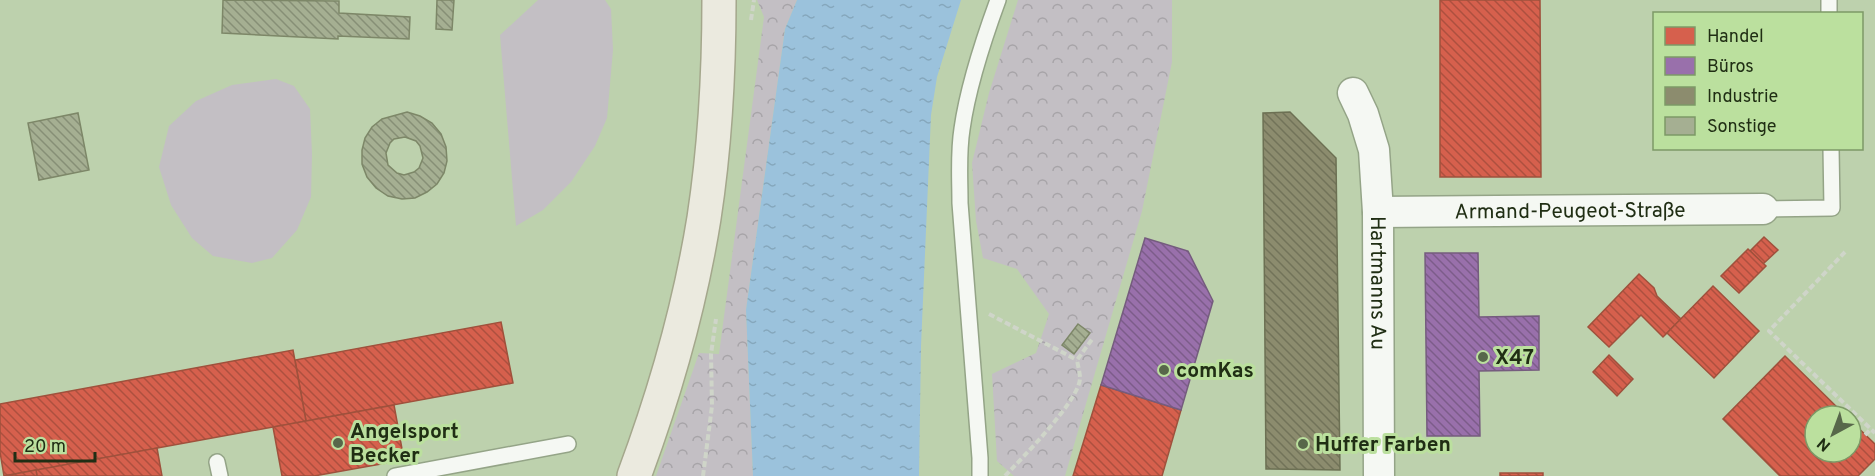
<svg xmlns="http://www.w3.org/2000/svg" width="1875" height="476" font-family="Overpass,sans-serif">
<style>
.grass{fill:#c3bfc4}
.forest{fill:url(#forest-crowns)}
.water{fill:url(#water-ripples)}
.shops{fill:url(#shops-back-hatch);stroke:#9f513c;stroke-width:1.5}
.offices{fill:url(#offices-back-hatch);stroke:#755c7e;stroke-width:1.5}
.industry{fill:url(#industry-back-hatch);stroke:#6c7053;stroke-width:1.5}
.building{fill:url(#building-back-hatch);stroke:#7d8768;stroke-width:1.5;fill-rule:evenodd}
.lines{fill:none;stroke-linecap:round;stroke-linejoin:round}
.lane-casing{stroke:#94a487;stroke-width:18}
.street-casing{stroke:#94a487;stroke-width:33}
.primary-casing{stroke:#a4a78c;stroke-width:36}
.path{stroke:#cfd5c9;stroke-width:4;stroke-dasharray:6 3;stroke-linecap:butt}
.lane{stroke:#f5f8f3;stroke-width:15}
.street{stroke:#f5f8f3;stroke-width:30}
.primary{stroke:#ebeadf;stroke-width:33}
.poi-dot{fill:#57674a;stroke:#bbe09e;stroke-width:2}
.labels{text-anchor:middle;stroke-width:6;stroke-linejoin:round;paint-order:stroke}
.street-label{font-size:21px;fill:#202e14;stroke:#bbe09e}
.poi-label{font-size:21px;font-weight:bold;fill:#202e14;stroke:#bbe09e;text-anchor:start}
</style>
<defs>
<pattern id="forest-crowns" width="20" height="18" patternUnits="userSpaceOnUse" patternTransform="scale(1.5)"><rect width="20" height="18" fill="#c3bfc4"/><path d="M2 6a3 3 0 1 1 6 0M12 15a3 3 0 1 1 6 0" fill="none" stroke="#a7a4a8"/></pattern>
<pattern id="water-ripples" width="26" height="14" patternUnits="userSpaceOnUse" patternTransform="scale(1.5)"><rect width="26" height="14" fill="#9bc2dc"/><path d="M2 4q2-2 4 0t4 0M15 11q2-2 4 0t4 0" fill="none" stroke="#85a7bc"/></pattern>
<pattern id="shops-back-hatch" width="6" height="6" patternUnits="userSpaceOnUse" patternTransform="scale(1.5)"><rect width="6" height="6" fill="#d6604d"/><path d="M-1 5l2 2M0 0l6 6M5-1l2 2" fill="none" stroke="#ad503f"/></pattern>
<pattern id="offices-back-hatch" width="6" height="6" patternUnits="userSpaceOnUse" patternTransform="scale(1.5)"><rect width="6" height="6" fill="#9970ab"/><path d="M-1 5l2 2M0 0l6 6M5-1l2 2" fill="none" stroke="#7c5c8a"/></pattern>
<pattern id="industry-back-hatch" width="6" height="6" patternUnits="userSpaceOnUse" patternTransform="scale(1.5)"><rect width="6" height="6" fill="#8c8c6e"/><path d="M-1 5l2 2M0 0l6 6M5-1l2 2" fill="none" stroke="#727359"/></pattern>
<pattern id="building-back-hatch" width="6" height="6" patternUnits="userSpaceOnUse" patternTransform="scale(1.5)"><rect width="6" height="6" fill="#a5af92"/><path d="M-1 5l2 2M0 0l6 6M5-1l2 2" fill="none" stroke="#868f76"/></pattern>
</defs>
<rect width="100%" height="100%" fill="#bdd1ad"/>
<!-- grass -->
<g class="grass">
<path d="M538,0H605L611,9L613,50L607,118L595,146L571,182L543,210L516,226L500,35Z"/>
<path d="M276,79L294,86L310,109L312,154L311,197L297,230L272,258L252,263L213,256L192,238L171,205L159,167L169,126L196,101L232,85Z"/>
</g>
<!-- forest -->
<g class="forest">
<path d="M757,0H797L785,29L746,310L753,476H656L699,353L719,354L764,17Z"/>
<path d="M1018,0H1172V62L1142,211L1065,476H1014L997,461L992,374L1036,353L1049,314L1017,269L983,258L976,221L972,163L989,93Z"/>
</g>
<!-- water -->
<path class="water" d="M797,0H961L937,77L931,115L921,346L919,476H753L746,310L785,29Z"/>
<!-- shops -->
<g class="shops">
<path d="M1440,0H1540L1541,177H1440Z"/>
<path d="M1764,237L1778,250L1763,264L1750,251Z"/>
<path d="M1748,249L1766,266L1739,293L1721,276Z"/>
<path d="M1639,274L1654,288L1657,296L1681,319L1663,337L1641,315L1609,347L1588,327Z"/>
<path d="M1713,286L1759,331L1714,378L1667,333Z"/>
<path d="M501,322L513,383L306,421L295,360Z"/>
<path d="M293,350L306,421L4,476L0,452V404Z"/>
<path d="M1609,355L1633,379L1617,396L1593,372Z"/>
<path d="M1785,356L1846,416H1815V452H1851V421L1875,444V459L1858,476H1780L1723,419Z"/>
<path d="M1101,385L1181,410L1162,476H1073Z"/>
<path d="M394,405L404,460L314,476H282L273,427Z"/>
<path d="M157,448L162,476H37L36,470Z"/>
<path d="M36,470L37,476H4Z"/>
<rect x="1500" y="473" width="43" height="3"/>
</g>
<!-- offices -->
<g class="offices">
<path d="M1145,238L1188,251L1213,301L1181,410L1101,385Z"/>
<path d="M1425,253H1478L1479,317L1539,316V370L1479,371L1480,436H1427Z"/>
</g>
<!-- industry -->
<path class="industry" d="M1290,112L1336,158L1340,470L1266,469L1263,113Z"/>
<!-- building -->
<g class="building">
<path d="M223,0L339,1V13L410,17L409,39L338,36V39L222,33Z"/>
<path d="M437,0H454L452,30L436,29Z"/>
<path d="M407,112L420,116L432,123L441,134L446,147L447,161L444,173L437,184L427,192L415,198L402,199L388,196L376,188L367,177L362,164V150L365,138L372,127L382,119ZM405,137L416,141L420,146L423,158L419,168L414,172L404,175L397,173L388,165L386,153L390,143L394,139Z"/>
<path d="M78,113L89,170L39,180L28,123Z"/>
<path d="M1078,324L1090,333L1074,354L1062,345Z"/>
</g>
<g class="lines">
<defs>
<g id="lane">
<path d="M1829,0V14"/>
<path d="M1763,209L1832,208L1831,148"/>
<path d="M217,462L220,476"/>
<path d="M395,476L568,444"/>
<path d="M980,476V458L960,203C960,178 958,154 962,129C968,86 983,41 998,0"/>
</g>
<g id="street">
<path id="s1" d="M1353,93L1363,114L1374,150L1378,212L1379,476"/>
<path id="s2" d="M1378,212L1763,209"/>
</g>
<path id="primary" d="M634,476C665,393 690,305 704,218C715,146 719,72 719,0"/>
</defs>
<!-- lane casing -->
<use href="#lane" class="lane-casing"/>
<!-- street casing -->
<use href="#street" class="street-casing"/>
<!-- primary casing -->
<use href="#primary" class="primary-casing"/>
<!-- path -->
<g class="path">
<path d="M751,20L754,0"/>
<path d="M1845,252L1769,331L1875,433"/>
<path d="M989,314L1077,360"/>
<path d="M1865,435L1871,429"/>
<path d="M703,476L712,406L711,354L716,319"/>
<path d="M1005,476C1021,459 1080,400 1080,378C1080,373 1078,366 1077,360L1093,338"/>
</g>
<!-- lane -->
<use href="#lane" class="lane"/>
<!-- street -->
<use href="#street" class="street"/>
<!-- primary -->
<use href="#primary" class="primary"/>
</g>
<!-- markers -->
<g class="poi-dot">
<circle cx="1483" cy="357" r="6"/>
<circle cx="1164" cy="370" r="6"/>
<circle cx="338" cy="443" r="6"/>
<circle cx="1303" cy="444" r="6"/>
</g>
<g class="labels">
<!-- street labels -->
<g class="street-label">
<text dy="7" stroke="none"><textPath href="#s2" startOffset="192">Armand-Peugeot-Straße</textPath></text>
<text dy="7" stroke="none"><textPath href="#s1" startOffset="194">Hartmanns Au</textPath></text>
</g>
<!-- poi labels -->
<g class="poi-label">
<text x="1495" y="364">X47</text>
<text x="1176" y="377">comKas</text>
<text x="350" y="438">Angelsport<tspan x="350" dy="24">Becker</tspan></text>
<text x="1315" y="451">Huffer Farben</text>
</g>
</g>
<!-- legend -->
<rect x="1653" y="12" width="210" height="138" fill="#bbe09e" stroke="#7d9967" stroke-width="1.5"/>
<rect x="1665" y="27" width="30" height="18" fill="#d6604d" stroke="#7d9967" stroke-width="1.5"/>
<text x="1707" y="42" font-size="18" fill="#202e14">Handel</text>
<rect x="1665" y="57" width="30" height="18" fill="#9970ab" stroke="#7d9967" stroke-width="1.5"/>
<text x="1707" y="72" font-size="18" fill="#202e14">Büros</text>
<rect x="1665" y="87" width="30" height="18" fill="#8c8c6e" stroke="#7d9967" stroke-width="1.5"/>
<text x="1707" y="102" font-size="18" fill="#202e14">Industrie</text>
<rect x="1665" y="117" width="30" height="18" fill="#a5af92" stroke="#7d9967" stroke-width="1.5"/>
<text x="1707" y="132" font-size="18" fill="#202e14">Sonstige</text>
<!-- north arrow -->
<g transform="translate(1833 434) rotate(221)"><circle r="28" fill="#bbe09e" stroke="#7d9967" stroke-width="1.5"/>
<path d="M0-4.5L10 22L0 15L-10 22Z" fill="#57674a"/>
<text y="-9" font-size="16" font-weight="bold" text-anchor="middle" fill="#202e14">N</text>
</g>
<!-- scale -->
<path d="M15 452v9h80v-9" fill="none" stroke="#202e14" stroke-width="3"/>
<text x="24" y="452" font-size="18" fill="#202e14" stroke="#bbe09e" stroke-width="4.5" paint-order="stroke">20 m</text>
</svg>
